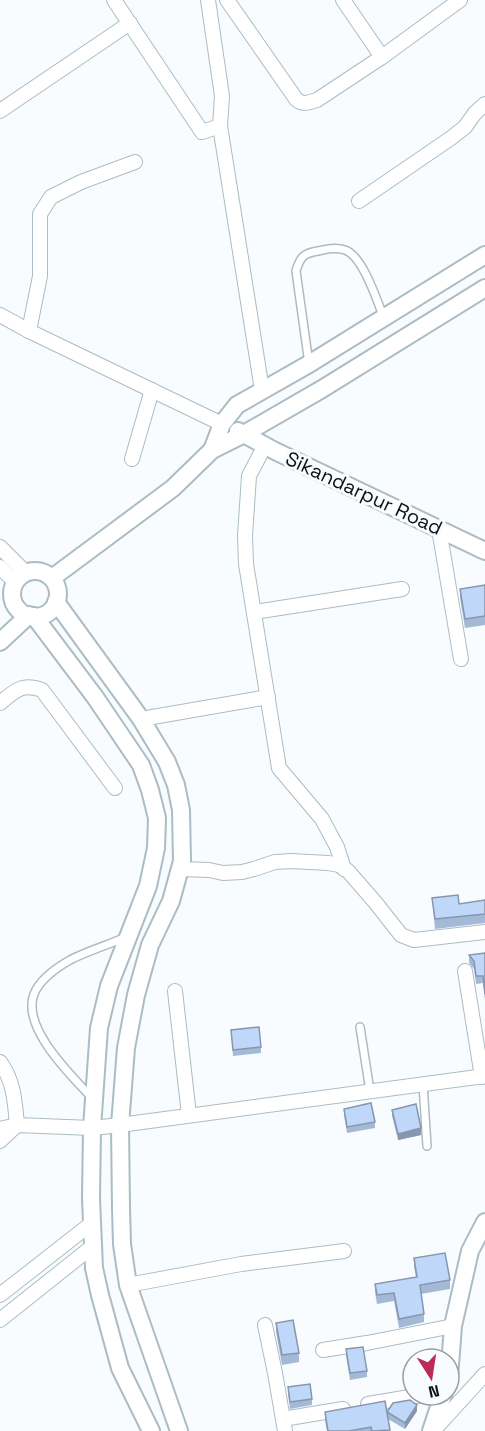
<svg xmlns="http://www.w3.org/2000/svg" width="485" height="1431" font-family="'Space Grotesk',sans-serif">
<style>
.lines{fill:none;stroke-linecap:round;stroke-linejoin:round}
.service-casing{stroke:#acbcc4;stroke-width:10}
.minor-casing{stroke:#acbcc4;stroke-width:16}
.tertiary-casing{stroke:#acbcc4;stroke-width:20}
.service{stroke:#fff;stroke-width:7}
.minor{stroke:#fff;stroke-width:14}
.tertiary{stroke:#fff;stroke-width:16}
.wall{fill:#a4b9d6}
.shaded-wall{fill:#8696ae}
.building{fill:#bfd7f9;stroke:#8696ae;stroke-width:1.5}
.labels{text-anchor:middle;stroke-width:6;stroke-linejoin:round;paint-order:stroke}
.street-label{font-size:20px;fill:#0c1215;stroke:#f8fcfe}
</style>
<rect width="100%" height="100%" fill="#f8fcfe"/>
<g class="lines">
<defs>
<g id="service">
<path d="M309,364L296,271C300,257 304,253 318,251C327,249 336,247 345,250C363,256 377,301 384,318"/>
<path d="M360,1027L370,1091"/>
<path d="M423,1084L427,1146"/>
<path d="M92,1098C72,1076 21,1028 34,994C40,979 56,968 70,960C87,951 108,945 126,937"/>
</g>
<g id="minor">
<path d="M114,0L202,132L220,126"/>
<path d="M208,0L222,96L220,126L262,390"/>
<path d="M227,0L296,99C302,105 308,103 317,100L382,57L343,0"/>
<path d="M382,57L460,0"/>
<path d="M0,111L130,23"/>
<path d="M359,201L451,138L465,127L475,113L485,104"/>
<path d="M0,315L29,331L222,424"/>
<path d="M29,331L40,276V214L51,197L81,182L135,162"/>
<path d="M265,445L249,476L245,536L246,564L279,768L322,819L337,847L344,869"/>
<path d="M132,459L152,390"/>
<path d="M439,529L461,659"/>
<path d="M0,547L26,573"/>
<path d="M0,567L15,582"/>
<path d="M254,612L402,589"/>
<path d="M0,703C16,690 22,683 42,690L115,788"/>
<path d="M141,719L268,697"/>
<path d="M180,869L209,870L223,873L242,872L254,869L275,862L291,861L328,863L339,865L348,871L375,902L401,935L414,940L485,932"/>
<path d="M465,971L482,1077"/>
<path d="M175,991L189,1115"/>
<path d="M0,1062C14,1081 15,1103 17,1125L0,1141"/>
<path d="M0,1129L17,1125L92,1128L120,1125L485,1076"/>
<path d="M128,1285L241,1264L344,1251"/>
<path d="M0,1295L92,1223"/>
<path d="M0,1320L93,1246"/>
<path d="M265,1325L275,1373L285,1431"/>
<path d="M323,1350L367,1343L453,1326"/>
<path d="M368,1404L422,1395"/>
<path d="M283,1419L343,1409"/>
<path d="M433,1431L485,1374"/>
</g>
<g id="tertiary">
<path d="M238,431L275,451L485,551"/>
<path d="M212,450L222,424L237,405L309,364L485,255"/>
<circle cx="35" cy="594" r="23"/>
<path d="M52,578L173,488L212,450L244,434L322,389L485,288"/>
<path d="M56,602L141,719L167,762L176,785L181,810L182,861L171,901L150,945L136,995L126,1048L120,1125L121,1208L122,1244L128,1285L179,1431"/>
<path d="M34,616L95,697L141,765L150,790L157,818L156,848L148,886L109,986L99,1028L92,1128L91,1199L94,1268L100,1295L120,1368L151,1431"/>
<path d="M0,642L29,615"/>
<path d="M449,1378L453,1326L470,1251L485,1222"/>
<path d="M431,1431L443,1395"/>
</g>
</defs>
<!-- service casing -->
<use href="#service" class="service-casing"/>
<!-- minor casing -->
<use href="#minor" class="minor-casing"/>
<!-- tertiary casing -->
<use href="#tertiary" class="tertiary-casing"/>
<!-- service -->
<use href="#service" class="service"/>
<!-- minor -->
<use href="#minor" class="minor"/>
<!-- tertiary -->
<use href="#tertiary" class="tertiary"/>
</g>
<!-- wall -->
<g class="wall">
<path d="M485,585V625L465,628L460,598V589Z"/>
<path d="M432,898L459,904L485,900V923L435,929Z"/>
<path d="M485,953V1001L483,983L476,984L474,969L469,963V955Z"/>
<path d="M231,1030L261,1047V1053L233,1056Z"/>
<path d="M344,1109L375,1122V1128L347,1133L344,1115Z"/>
<path d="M392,1110L421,1135L398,1140L392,1116Z"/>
<path d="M414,1258L450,1280V1289L421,1294L424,1314V1322L399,1328L394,1301L377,1304L375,1292V1284L416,1277L414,1267Z"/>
<path d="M276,1323L299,1353V1362L282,1365L276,1332Z"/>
<path d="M346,1349L367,1371V1377L350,1380L346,1356Z"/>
<path d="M288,1387L312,1399V1405L290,1409L288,1393Z"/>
<path d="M417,1411L405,1429L388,1419L390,1431H327L325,1421V1412Z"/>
</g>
<!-- shaded-wall -->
<g class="shaded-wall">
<path d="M421,1128V1135L398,1140V1134Z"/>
<path d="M417,1405V1411L405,1429V1423Z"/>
</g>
<!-- building -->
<g class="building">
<path d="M485,585V616L465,619L460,589Z"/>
<path d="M458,895L459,904L485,900V914L435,919L432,898Z"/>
<path d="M485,953V994L483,976H476L474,961L469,955Z"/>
<path d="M259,1027L261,1047L233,1050L231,1030Z"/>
<path d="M371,1103L375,1122L347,1127L344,1109Z"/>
<path d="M416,1104L421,1128L398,1134L392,1110Z"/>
<path d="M445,1253L450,1280L420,1285L424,1314L399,1319L394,1293L377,1295L375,1284L417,1277L414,1258Z"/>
<path d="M293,1320L299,1353L282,1355L276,1323Z"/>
<path d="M363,1347L367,1371L350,1373L346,1349Z"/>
<path d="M310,1384L312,1399L290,1402L288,1387Z"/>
<path d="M410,1400L417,1405L405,1423L387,1412L393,1403Z"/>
<path d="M385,1401L390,1430L372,1431L371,1427L349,1431H328L325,1412Z"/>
</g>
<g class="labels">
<!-- street labels -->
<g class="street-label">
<text transform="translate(364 493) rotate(25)" y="7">Sikandarpur Road</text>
</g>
</g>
<!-- north arrow -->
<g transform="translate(431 1377) rotate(168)"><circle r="28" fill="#f8fcfe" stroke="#9a9ea1" stroke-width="1.5"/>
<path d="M0-4.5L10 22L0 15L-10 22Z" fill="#ba2b56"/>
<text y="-9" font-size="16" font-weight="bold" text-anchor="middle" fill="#0c1215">N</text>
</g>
</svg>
